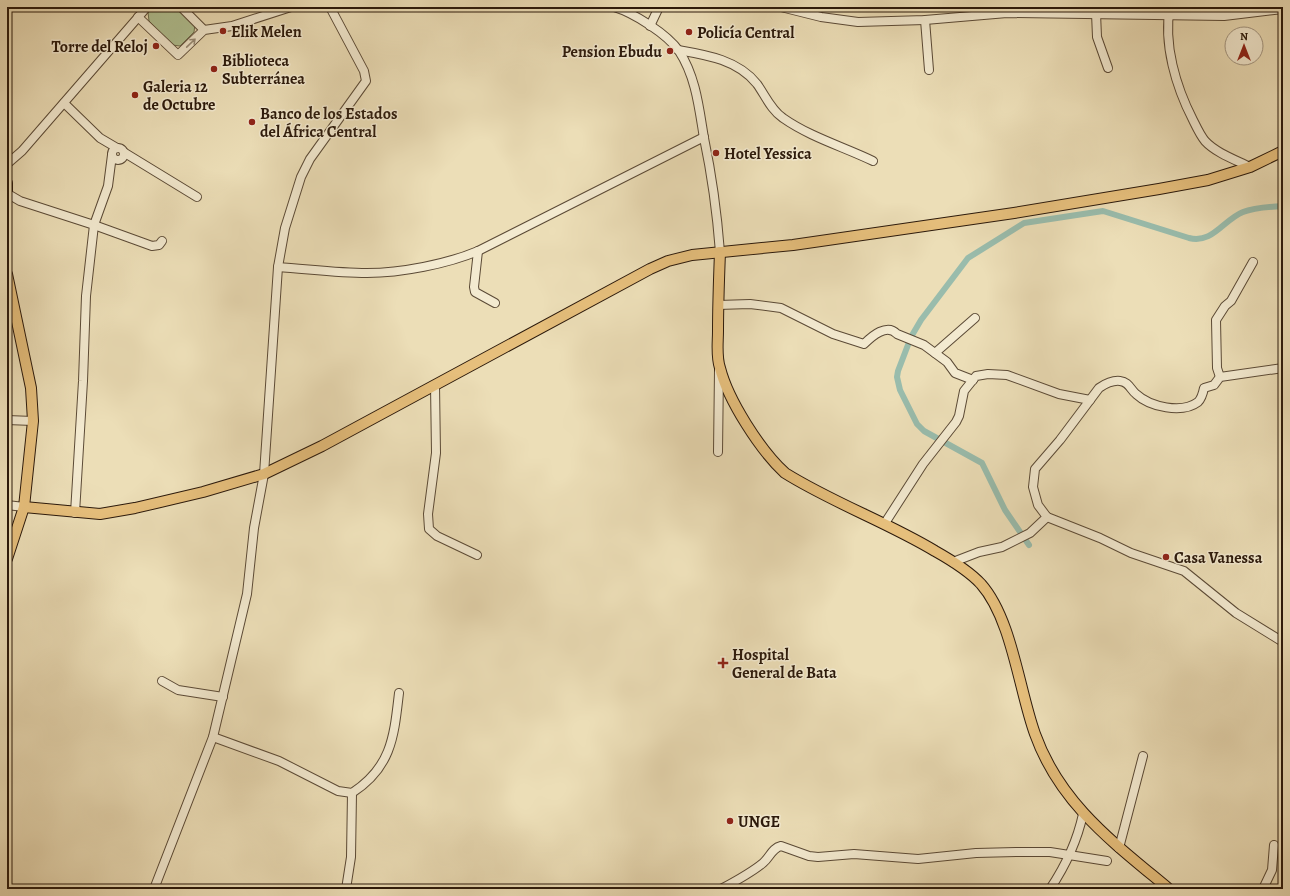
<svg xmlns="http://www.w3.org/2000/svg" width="1290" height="896" font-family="Alegreya,serif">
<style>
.green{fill:#b1c293;stroke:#6e6e4f}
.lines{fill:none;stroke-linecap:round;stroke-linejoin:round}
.canal{stroke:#99bcac;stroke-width:6}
.minor-casing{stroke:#5b4a36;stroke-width:10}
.major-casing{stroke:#2b190b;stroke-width:12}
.minor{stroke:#f3ead0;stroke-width:8}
.major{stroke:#e6bf7c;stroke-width:10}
.oneway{stroke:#998c77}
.poi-dot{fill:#8f2418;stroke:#f3ead0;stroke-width:1.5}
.labels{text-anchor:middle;stroke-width:3;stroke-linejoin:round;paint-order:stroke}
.poi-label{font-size:16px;font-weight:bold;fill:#2b190b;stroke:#f3ead0;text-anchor:start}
</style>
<rect width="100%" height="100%" fill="#ecdeb7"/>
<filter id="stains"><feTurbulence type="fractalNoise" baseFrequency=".005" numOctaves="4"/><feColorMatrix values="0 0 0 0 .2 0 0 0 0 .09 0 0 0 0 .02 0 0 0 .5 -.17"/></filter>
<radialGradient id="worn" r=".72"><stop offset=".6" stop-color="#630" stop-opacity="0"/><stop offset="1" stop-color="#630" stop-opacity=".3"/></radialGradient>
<!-- green -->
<path class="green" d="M152,7H178L195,24L194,32L180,46L172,45L149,21L148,12Z"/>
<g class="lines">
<!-- canal -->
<path class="canal" d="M1029,545L1005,510L982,463L924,431L917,424L900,390L897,377L898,371L911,337L921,320L968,258L1024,223L1103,211L1189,238C1213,244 1223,220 1243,212C1255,207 1270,207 1283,206"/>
<defs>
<g id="minor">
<path d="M181,7L204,30"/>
<path d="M614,7C634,13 667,34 679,51C696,77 699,108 704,138C712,176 717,213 720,252"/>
<path d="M781,7L821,17L858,22L925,20L1007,13L1224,16L1283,9"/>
<path d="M1170,7C1163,44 1176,87 1193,120C1196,126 1200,135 1205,141C1216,153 1236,160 1250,167"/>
<path d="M1096,13L1097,37L1108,68"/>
<path d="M138,17L178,55L204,30L232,26L291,7"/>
<path d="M925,20L929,70"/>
<path d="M650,26L659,7"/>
<path d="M678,50C707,55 738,60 757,84C765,95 771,110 783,118C810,137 844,147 873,161"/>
<path d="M64,103L100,138L117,148"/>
<circle cx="118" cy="154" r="6"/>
<path d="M125,153L197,197"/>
<path d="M112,155L108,186L94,225L152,246L159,245L162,241"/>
<path d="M7,164L22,151L147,7"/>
<path d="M8,194L20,201L94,225L86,296L83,381L75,513"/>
<path d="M478,251L474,287L475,292L495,303"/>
<path d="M278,267C308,269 338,273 367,273C401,273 447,264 478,251L704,137"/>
<path d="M718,305L750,304L781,308L833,334L864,344C872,336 887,323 897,334L924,345L947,362L955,373L973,380"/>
<path d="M935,353L975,318"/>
<path d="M1220,377L1217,368L1216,320L1225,306L1231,301L1253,262"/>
<path d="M435,385L436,453L428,514L429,529L437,536L477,555"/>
<path d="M7,420L33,421"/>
<path d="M718,452L719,370"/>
<path d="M7,505L24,507"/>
<path d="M1047,517L1100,538L1131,553L1184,571L1236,613L1283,642"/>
<path d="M885,523L923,464L956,422L959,416L964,391L976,376L988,374L1007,375L1059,394L1090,400"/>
<path d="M953,562L979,552L1002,547L1030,533L1047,517L1038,505L1033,487L1035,469L1060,440L1099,388C1105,384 1112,380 1120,381C1129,382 1130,389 1136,394C1150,407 1182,414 1198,402C1202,398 1203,393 1204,388L1214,385L1220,377L1283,368"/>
<path d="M162,681L178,690L223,697"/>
<path d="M213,737L279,761L338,791L352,793C392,767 394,736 399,693"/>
<path d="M1119,848L1143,756"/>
<path d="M154,889L213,737L247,594L254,528L264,474L278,267L285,228L301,177L310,159L366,81L364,71L330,7"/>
<path d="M346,889L351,857L352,793"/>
<path d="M721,889C736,881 751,873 763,863C770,857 772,848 781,846L809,856L818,857L854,854L918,859L976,853L1016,852H1050L1107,861"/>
<path d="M1050,889C1066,865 1077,842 1083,814"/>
<path d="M1263,889L1272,870L1274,845"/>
</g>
<g id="major">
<path d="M7,183V196"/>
<path d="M720,252C719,278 718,305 718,331C718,343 716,356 720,368C728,400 760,450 785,473C833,503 887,522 935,551C951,560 968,570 981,584C1012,619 1019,690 1035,734C1060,804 1114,843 1169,889"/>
<path d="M7,274L31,388L33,421L24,507L7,559"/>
<path d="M24,507L100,514L135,508L203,492L264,474L322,446L650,269L668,261L692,255L793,245L1014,213L1159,189L1208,180L1250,167L1283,151"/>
</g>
</defs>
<!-- minor casing -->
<use href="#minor" class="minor-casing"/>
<!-- major casing -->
<use href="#major" class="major-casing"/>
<!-- minor -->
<use href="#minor" class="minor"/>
<!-- major -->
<use href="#major" class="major"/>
</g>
<!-- one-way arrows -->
<defs><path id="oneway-shaft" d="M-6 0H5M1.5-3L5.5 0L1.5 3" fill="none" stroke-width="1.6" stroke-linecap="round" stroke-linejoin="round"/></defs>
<use class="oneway" href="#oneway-shaft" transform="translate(191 43) rotate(-44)"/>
<!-- markers -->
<g class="poi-dot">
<circle cx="223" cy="31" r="4"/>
<circle cx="689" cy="32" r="4"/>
<circle cx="156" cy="46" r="4"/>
<circle cx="670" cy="51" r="4"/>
<circle cx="214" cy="69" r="4"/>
<circle cx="135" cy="95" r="4"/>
<circle cx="252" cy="122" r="4"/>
<circle cx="716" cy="153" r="4"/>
<circle cx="1166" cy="557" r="4"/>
<path d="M721 657h4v4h4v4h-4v4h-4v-4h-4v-4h4z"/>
<circle cx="730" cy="821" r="4"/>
</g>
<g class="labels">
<!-- poi labels -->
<g class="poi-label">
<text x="231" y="37">Elik Melen</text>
<text x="697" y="38">Policía Central</text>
<text x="148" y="52" text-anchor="end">Torre del Reloj</text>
<text x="662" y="57" text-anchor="end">Pension Ebudu</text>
<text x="222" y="66">Biblioteca<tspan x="222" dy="18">Subterránea</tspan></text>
<text x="143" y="92">Galeria 12<tspan x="143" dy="18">de Octubre</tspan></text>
<text x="260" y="119">Banco de los Estados<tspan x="260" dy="18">del África Central</tspan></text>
<text x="724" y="159">Hotel Yessica</text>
<text x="1174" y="563">Casa Vanessa</text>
<text x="732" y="660">Hospital<tspan x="732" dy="18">General de Bata</tspan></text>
<text x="738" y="827">UNGE</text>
</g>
</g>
<!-- margin -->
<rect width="1290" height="896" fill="none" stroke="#ecdeb7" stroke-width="24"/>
<rect x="8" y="8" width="1274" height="880" fill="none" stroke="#2b190b" stroke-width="2"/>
<rect x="12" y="12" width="1266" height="872" fill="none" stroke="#2b190b"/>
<!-- north arrow -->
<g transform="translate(1244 46)"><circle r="19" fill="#f3ead0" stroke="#a39681"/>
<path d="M0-3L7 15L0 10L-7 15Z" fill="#8f2418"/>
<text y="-6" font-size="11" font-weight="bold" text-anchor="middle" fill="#2b190b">N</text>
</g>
<rect width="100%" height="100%" filter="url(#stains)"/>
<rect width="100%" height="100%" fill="url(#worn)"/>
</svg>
